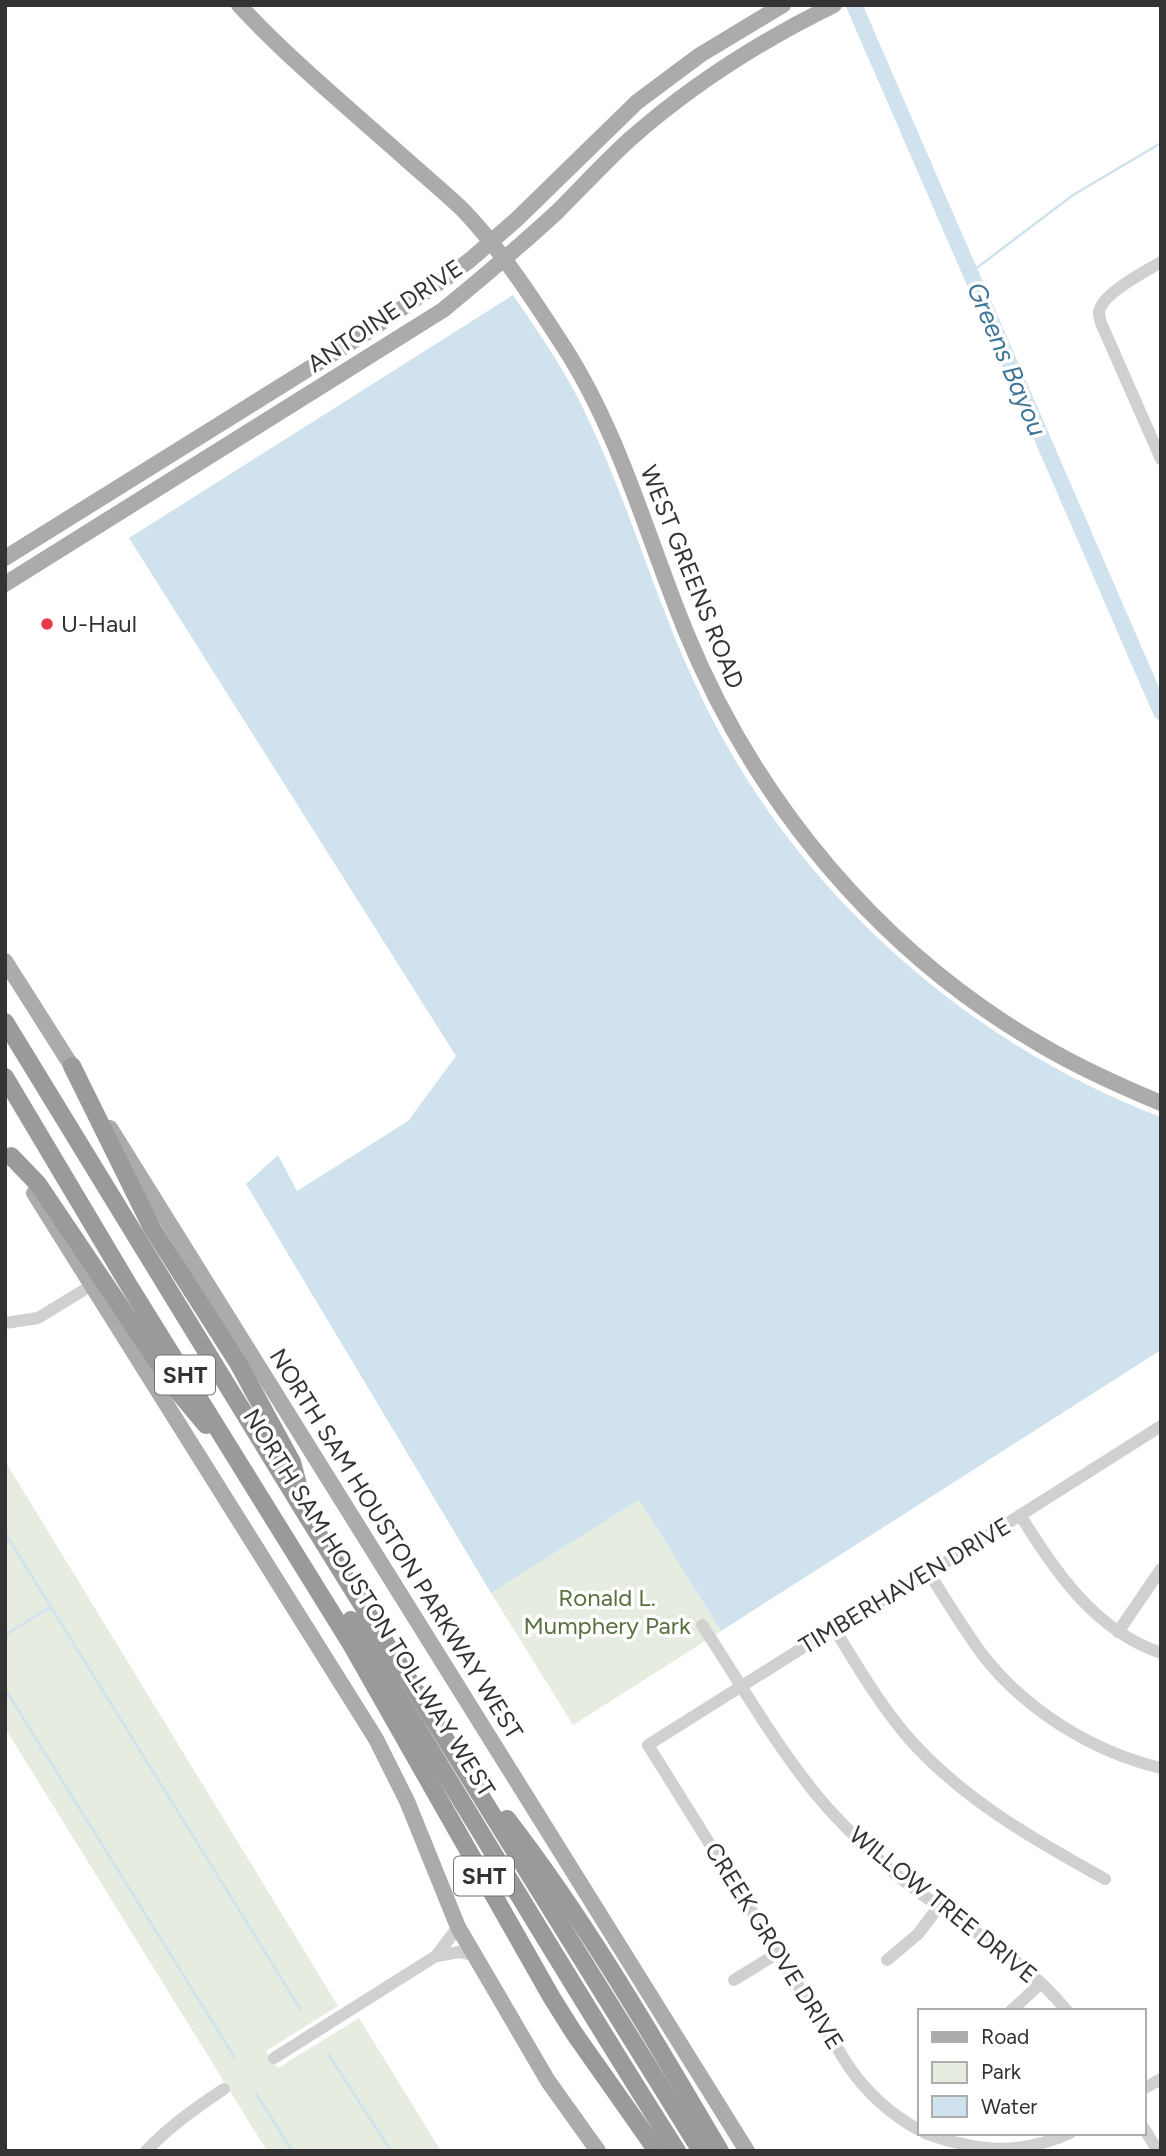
<svg xmlns="http://www.w3.org/2000/svg" width="1166" height="2156" font-family="Figtree,sans-serif">
<style>
.green{fill:#e6ecdf}
.water{fill:#cfe2ee}
.lines{fill:none;stroke-linecap:round;stroke-linejoin:round}
.stream{stroke:#cfe2ee;stroke-width:2.5}
.river{stroke:#cfe2ee;stroke-width:16}
.minor{stroke:#d0d0d0;stroke-width:12}
.major{stroke:#ababab;stroke-width:16}
.highway{stroke:#9a9a9a;stroke-width:18}
.poi-dot{fill:#e63946;stroke:#fff;stroke-width:2.5}
.labels{text-anchor:middle;stroke-width:7;stroke-linejoin:round;paint-order:stroke}
.shield{fill:#fff;stroke:#707070;stroke-width:2}
.shield-label{font-size:23px;font-weight:bold;fill:#333}
.street-label{font-size:24px;fill:#333;stroke:#fff}
.poi-label{font-size:24px;fill:#333;stroke:#fff;text-anchor:start}
.park-label{font-size:24px;fill:#56703f;stroke:#fff}
.water-label{font-size:26px;font-style:italic;fill:#3f7597;stroke:#fff}
</style>
<rect width="100%" height="100%" fill="#fff"/>
<!-- green -->
<g class="green">
<path d="M5,1461L338,2006L266,2051L278,2068L359,2018L441,2151H267L5,1728Z"/>
<path d="M639,1500L721,1631L573,1725L491,1593Z"/>
</g>
<!-- water -->
<path class="water" d="M513,295C541,336 569,376 589,421C628,503 653,591 690,673C780,876 954,1038 1161,1117V1350L721,1631L639,1500L491,1593L246,1184L278,1155L297,1191L408,1121L456,1056L129,538Z"/>
<g class="lines">
<!-- stream -->
<g class="stream">
<path d="M970,273L1073,195L1161,143"/>
<path d="M5,1533L301,2010"/>
<path d="M5,1635L50,1607"/>
<path d="M5,1689L235,2058"/>
<path d="M328,2054L391,2151"/>
<path d="M256,2093L292,2151"/>
</g>
<!-- river -->
<path class="river" d="M854,5L1161,712"/>
<!-- minor -->
<g class="minor">
<path d="M1161,262C1145,272 1102,293 1099,312C1099,315 1100,320 1101,323L1161,459"/>
<path d="M5,1323L38,1318L92,1285"/>
<path d="M1020,1515C1056,1572 1094,1630 1161,1653"/>
<path d="M929,1573C946,1600 963,1628 982,1654C1025,1710 1093,1752 1161,1768"/>
<path d="M702,1625C739,1681 773,1741 815,1793C836,1819 860,1842 885,1865C943,1917 1017,1949 1067,2011"/>
<path d="M834,1628C856,1664 878,1702 906,1735C959,1797 1034,1840 1105,1879"/>
<path d="M1118,1632L1161,1569"/>
<path d="M437,1956L459,1952L474,1955"/>
<path d="M887,1960L918,1934L940,1905"/>
<path d="M734,1980L778,1953"/>
<path d="M1011,2011L1041,1983"/>
<path d="M274,2058L436,1956L458,1927"/>
<path d="M1143,2089L1161,2079"/>
<path d="M1143,2127L1158,2151"/>
<path d="M919,2130C890,2114 868,2094 849,2067L648,1745L834,1628L929,1573L1161,1426"/>
<path d="M925,2133C978,2152 1018,2156 1070,2133"/>
<path d="M146,2151C170,2126 195,2108 224,2089"/>
</g>
<!-- major -->
<g class="major">
<path d="M239,5C291,61 351,110 408,161C426,177 445,193 463,210C502,251 533,299 564,347C620,434 647,537 686,632C756,803 880,952 1041,1045C1080,1068 1120,1086 1161,1103"/>
<path d="M5,558L366,333L446,278L470,260L516,220L637,102L700,55L783,5"/>
<path d="M5,584L443,310C482,278 520,246 557,212C581,188 604,163 629,140C690,86 760,41 834,5"/>
<path d="M5,961L78,1076"/>
<path d="M110,1128L747,2151"/>
<path d="M34,1193L376,1739L407,1801L458,1927L548,2081L598,2151"/>
</g>
<!-- highway -->
<g class="highway">
<path d="M5,1022L307,1516L701,2151"/>
<path d="M72,1066L152,1228L238,1363L292,1462L301,1496"/>
<path d="M5,1077L128,1284L351,1644L552,1998L574,2033L657,2151"/>
<path d="M11,1156L38,1184L176,1389L206,1425"/>
<path d="M351,1620C460,1796 565,1975 677,2151"/>
<path d="M507,1819C588,1924 653,2038 720,2151"/>
</g>
</g>
<!-- markers -->
<circle class="poi-dot" cx="47" cy="624" r="7"/>
<g class="labels">
<!-- shield labels -->
<g class="shield">
<rect x="155" y="1355.5" width="60" height="39" rx="5"/>
<rect x="454" y="1856.5" width="60" height="39" rx="5"/>
</g>
<g class="shield-label">
<text x="185" y="1383">SHT</text>
<text x="484" y="1884">SHT</text>
</g>
<!-- street labels -->
<g class="street-label">
<text transform="translate(385 316) rotate(-34)" y="8">ANTOINE DRIVE</text>
<text transform="translate(692 577) rotate(68)" y="8">WEST GREENS ROAD</text>
<text transform="translate(396 1544) rotate(58)" y="8">NORTH SAM HOUSTON PARKWAY WEST</text>
<text transform="translate(905 1586) rotate(-31)" y="8">TIMBERHAVEN DRIVE</text>
<text transform="translate(369 1603) rotate(58)" y="8">NORTH SAM HOUSTON TOLLWAY WEST</text>
<text transform="translate(943 1905) rotate(39)" y="8">WILLOW TREE DRIVE</text>
<text transform="translate(774 1946) rotate(58)" y="8">CREEK GROVE DRIVE</text>
</g>
<!-- poi labels -->
<g class="poi-label">
<text x="61" y="632">U-Haul</text>
</g>
<!-- park labels -->
<g class="park-label">
<text x="607" y="1606">Ronald L.<tspan x="607" dy="28">Mumphery Park</tspan></text>
</g>
<!-- water labels -->
<g class="water-label">
<text transform="translate(1007 359) rotate(67)" y="9">Greens Bayou</text>
</g>
</g>
<!-- border -->
<rect width="1166" height="2156" fill="none" stroke="#333333" stroke-width="14"/>
<!-- legend -->
<rect x="918" y="2009" width="228" height="126" fill="#ffffff" stroke="#adadad" stroke-width="2"/>
<rect x="932" y="2032" width="35" height="10" fill="#ababab" stroke="#adadad" stroke-width="2"/>
<text x="981" y="2044" font-size="21" fill="#333333">Road</text>
<rect x="932" y="2062" width="35" height="21" fill="#e6ecdf" stroke="#adadad" stroke-width="2"/>
<text x="981" y="2079" font-size="21" fill="#333333">Park</text>
<rect x="932" y="2096" width="35" height="21" fill="#cfe2ee" stroke="#adadad" stroke-width="2"/>
<text x="981" y="2114" font-size="21" fill="#333333">Water</text>
</svg>
